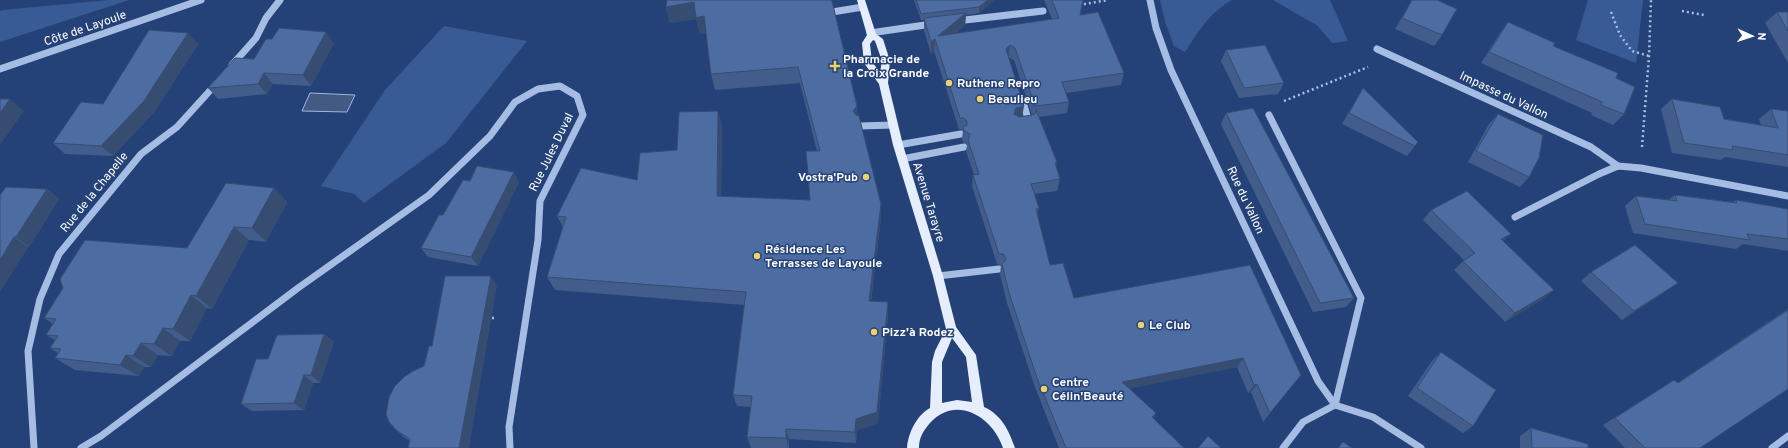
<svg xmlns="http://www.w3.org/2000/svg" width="1788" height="448" font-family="Overpass,sans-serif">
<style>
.green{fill:#385b95}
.water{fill:#445a82;stroke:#9bb7e4}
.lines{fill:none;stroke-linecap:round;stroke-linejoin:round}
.path{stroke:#a6bde3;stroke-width:2.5;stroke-dasharray:2 3;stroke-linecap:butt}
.minor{stroke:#a6bde3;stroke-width:7}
.major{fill:#e6edfc;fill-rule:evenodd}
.wall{fill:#425d8b;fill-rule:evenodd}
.shaded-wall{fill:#364c71}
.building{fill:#4d6ca2;stroke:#364c71}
.poi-dot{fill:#edd26b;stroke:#254278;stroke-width:1.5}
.labels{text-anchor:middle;stroke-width:3;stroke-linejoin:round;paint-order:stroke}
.street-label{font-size:12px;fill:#fff;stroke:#254278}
.poi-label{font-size:12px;font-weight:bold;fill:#fff;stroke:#254278;text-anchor:start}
</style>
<rect width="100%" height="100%" fill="#254278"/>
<!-- green -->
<g class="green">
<path d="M109,0H129L0,42V11L3,10Z"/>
<path d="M1160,0H1232C1210,12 1198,32 1185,52L1174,46L1165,22Z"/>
<path d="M1273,0H1330L1348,41L1332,43L1318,26Z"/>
<path d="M1588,0H1643L1636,63L1576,40Z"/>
<path d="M444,26L527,41L446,143L364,203L354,194L321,186L385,90Z"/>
</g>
<!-- water -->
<path class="water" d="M310,93L355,95L347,112L302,111Z"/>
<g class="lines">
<!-- path -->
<g class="path">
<path d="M1079,5L1108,0"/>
<path d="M1682,11L1704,15L1705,17"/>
<path d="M1611,12L1620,35L1632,51L1649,56"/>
<path d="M1284,101L1368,67"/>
<path d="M1642,147L1649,56L1651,0"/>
<path d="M492,318H497"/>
</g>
<!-- minor -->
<g class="minor">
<path d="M1150,0L1156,28L1171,70L1318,381L1335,405"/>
<path d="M832,12L863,7"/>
<path d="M956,21L1043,11"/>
<path d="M870,33L932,24"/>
<path d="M1377,49L1591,147L1618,166"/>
<path d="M232,65L256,38L266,18L280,0"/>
<path d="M0,69L201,0"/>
<path d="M1022,99L1029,122H1026"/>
<path d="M1269,115L1361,298L1335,405"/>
<path d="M859,126L894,125"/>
<path d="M898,145L961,134"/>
<path d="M902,159L964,147"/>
<path d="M1515,217L1599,174L1618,166L1641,168L1788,196"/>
<path d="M938,276L999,269"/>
<path d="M34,448L28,351L40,299L59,254L141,154L177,127L216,84"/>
<path d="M81,448L101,436L298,288L429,195L490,136L515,102L538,89L560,86L577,96L583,115L540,201L538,240L509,427L510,448"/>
<path d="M1283,448L1303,422L1335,405L1373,417L1421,448"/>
<path d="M1772,448L1788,436"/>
</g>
<!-- major -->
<path class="major" d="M857,0H865L876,34L883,39L890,61L888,83L903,145L943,276L956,327L976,355L984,407C1002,415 1009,431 1015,448H1003C993,417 956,394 930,423C923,431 919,438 919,448H907C908,433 917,415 930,408L932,362L935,351L946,329L933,276L893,145L879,84L864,63L862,43L867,35ZM873,40L875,41L882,61L880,72L872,62L870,44ZM952,338L966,357L972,402L957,400L942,403V362Z"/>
</g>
<!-- wall -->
<g class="wall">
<path d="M831,0L857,106V115L881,218L871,301L888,302V315L878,423L857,430L856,443L789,439V448H751L747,437L751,407L737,406L733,395L744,305L555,290L547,277L563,227L557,216L637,180L677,150L718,111L722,126L721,197L810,200L817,151L800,83L715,90L711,74L706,33L700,34L696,19L670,23L666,7Z"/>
<path d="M914,0H994L979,13L966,15L965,25L955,34L1052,19L1044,0H1083L1080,15L1124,73L1121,85L1066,93L1069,102L1067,113L1039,117L1057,162L1056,165L1060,179L1057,191L1034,194L1039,208L1037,214L1050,265L1074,298L1301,375L1263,422L1251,392L1248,393L1237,367L1129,388L1156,413L1153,419L1184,448H1059L1035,387L1007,303L1000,274L1001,265L997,264L972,186L973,175H974L966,151L967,145L963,142L962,139L963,130L959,129L934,51L931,54L924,30V20H921ZM1008,57L1014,60L1032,115L1023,117Z"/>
<path d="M1412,0L1442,35L1434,46L1395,29Z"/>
<path d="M1777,12H1788V63L1765,23Z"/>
<path d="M1508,22L1553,46L1616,78L1624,114L1613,125L1591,115L1592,113L1481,63L1500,33Z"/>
<path d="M188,33L198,44L154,112L113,156L65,154L53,143L103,104Z"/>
<path d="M334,43L311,86L273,84L267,94L218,99L208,88L254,59Z"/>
<path d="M1226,50L1284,83L1278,94L1239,98L1221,61Z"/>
<path d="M1363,88L1418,142L1407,156L1342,124Z"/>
<path d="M1672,99L1724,119L1761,125L1759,119L1771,109L1788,111V167L1725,157L1721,160L1672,153L1661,109Z"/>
<path d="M1226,113L1354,298L1346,307L1313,312L1221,124Z"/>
<path d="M1498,114L1529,177L1520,187L1468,162L1489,124Z"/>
<path d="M519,182L478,266L428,257L421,248L443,215Z"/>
<path d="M274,188L287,202L266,242L249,240L212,309L207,308L190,341H180L172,356L158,355L151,367H144L139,376L75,370L55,358L58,353L50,348L55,340L46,335L53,324L44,318L187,248Z"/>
<path d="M47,189L59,199L29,247H28L0,291V195Z"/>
<path d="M1675,195L1733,202L1736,200L1788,209V251L1743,244L1736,249L1633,233L1625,206L1636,196L1668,200Z"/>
<path d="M1431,210L1503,242L1543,299L1505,322L1454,270L1464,260L1423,220Z"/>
<path d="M1591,272L1665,292L1622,320L1581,281Z"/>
<path d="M497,286L410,441L405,438L396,430L432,346Z"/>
<path d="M1788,309V389L1700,448H1625L1603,425L1661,388L1677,383Z"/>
<path d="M324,334L334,342L320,383H313L304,410L252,411L241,404L268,359Z"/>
<path d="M1441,352L1473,426L1463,433L1408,396L1432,361Z"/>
<path d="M1531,428L1588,448H1520V436Z"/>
</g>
<!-- shaded-wall -->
<g class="shaded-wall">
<path d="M988,0H994L979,13V7Z"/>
<path d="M694,2L704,16L708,33L700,34L696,19L670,23L666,7Z"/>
<path d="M966,13L965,25L937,48L938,36Z"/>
<path d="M326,32L334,43L311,86L303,75Z"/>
<path d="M188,33L198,44L154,112L113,156L101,146Z"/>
<path d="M935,39L934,51L931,54V42Z"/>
<path d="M1010,45L1008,57L1006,49Z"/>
<path d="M264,73L273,84L267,94L258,84Z"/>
<path d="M10,99L24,111L0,145V113Z"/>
<path d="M857,106L858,121L853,111Z"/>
<path d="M1024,106L1022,118L1014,120V114L1016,108Z"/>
<path d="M718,111L722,126L721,211L717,196Z"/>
<path d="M514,172L519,182L478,266L471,257Z"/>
<path d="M274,188L287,202L266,242L252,228Z"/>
<path d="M47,189L59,199L29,247L16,237Z"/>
<path d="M881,204V218L869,314V301Z"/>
<path d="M234,227L249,240L212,309L196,296Z"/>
<path d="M1511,234L1501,243V239Z"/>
<path d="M14,237L28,247L0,291V260Z"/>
<path d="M491,276L497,286L469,448H459Z"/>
<path d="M1678,283L1665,292L1622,320L1634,311Z"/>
<path d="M1554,290L1543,299L1505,322L1515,313Z"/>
<path d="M191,295L207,308L190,341L173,329Z"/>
<path d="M888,302V315L878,423L857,430L856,443L855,432L856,419Z"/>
<path d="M163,328L180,341L172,356L154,344Z"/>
<path d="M324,334L334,342L320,383L311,375Z"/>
<path d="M141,343L158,355L151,367L133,356Z"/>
<path d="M126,355L144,367L139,376L120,365Z"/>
<path d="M1243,358L1237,367L1118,391L1122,382Z"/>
<path d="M304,375L313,383L304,410L294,403Z"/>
<path d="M1257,384L1251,392L1248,393L1254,385Z"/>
<path d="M786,429L789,439L788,448L786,438Z"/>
</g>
<!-- building -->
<g class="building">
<path d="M667,0H831L832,1L857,106L853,111L856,115L859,116L881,204L869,301L888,302L877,412L856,419L855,432L786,429V438L747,437L752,396L733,395L746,292L547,277L566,217L557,216L581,168L637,180L640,153L677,150L679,112L718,111L717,196L810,200L806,151H820L798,67L711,74L704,16L696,18L694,2L666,7Z"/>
<path d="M916,0H988L979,7L921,14Z"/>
<path d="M1052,0H1083L1080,15L1098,12L1124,73L1062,82L1069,102L1035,106L1015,48L1010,45L1006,49L1024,106L1016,108L1014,114L1019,117L1032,115L1035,114L1036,110L1057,162L1055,163L1060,179L1031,184L1039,208L1036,209L1050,265L1063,263L1074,298L1250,265L1301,375L1270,413L1257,384L1254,385L1243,358L1122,382L1156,413L1152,417L1184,448H1066L1037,378L1009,293L1002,264L1005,261L1006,258L1003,254H999L973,175L979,174L968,140L970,134L964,131L963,127L967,125V121L964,118H960L935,39L931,42L924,18L966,13L938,36L1059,18Z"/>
<path d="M1412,0H1437L1457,9L1442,35L1402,18Z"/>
<path d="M1777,12H1788V31Z"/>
<path d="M1508,22L1555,43L1553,46L1618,73L1616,78L1635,87L1624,114L1601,105L1602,102L1489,52Z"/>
<path d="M279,28L326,32L303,75L264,73L258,84L208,88L235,58L254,59L266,39H272Z"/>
<path d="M149,30L188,33L144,101L101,146L53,143L81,102L103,104Z"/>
<path d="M1265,45L1284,83L1244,88L1226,50Z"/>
<path d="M1363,88L1418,142L1415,146L1349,113Z"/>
<path d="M0,99H10L0,113Z"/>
<path d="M1672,99L1720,107L1724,119L1778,128L1771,109L1788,111V155L1732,146L1733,150L1684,143Z"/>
<path d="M1253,108L1354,298L1320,303L1226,113Z"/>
<path d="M1498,114L1543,135L1539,158L1529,177L1476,151Z"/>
<path d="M477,166L514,172L471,257L421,248L439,215H443L463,180L470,181Z"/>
<path d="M226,183L274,188L252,228L234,227L196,296L191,295L173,329L163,328L154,344L141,343L133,356L126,355L120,365L55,358L61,349L50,348L58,336L46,335L56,319L44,318L63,288L60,279L85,240L187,248Z"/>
<path d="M6,187L47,189L16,237H14L0,260V195Z"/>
<path d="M1467,191L1511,234L1501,239L1554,290L1515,313L1463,261L1475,253L1431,210Z"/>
<path d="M1675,195L1737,203L1736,200L1788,209V239L1747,234L1750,240L1645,224L1636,196L1677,201Z"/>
<path d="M1635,245L1678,283L1634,311L1591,272Z"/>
<path d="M445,276H491L459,448H408L410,439L396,430L389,422L386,414L389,397L395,386L404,377L413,371L424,366L429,346H432Z"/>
<path d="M1788,310V389L1700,448H1645L1615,418L1674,380L1678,383Z"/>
<path d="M324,334L311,375H304L294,403L241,404L256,359H268L277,335Z"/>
<path d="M1441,352L1496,390L1473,426L1417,388Z"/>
<path d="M1531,428L1588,444V448H1532Z"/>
<path d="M1208,436L1221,448H1198Z"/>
<path d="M1343,442L1352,448H1338Z"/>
</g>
<!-- markers -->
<g class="poi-dot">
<path d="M833 60h4v4h4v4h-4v4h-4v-4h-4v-4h4z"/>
<circle cx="949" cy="83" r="4"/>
<circle cx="980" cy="99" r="4"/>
<circle cx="866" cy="177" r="4"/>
<circle cx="757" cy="256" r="4"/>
<circle cx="1141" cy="325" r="4"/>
<circle cx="874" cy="332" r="4"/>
<circle cx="1044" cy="389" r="4"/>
</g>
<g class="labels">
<!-- street labels -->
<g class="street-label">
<text transform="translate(85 28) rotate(-19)" y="4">Côte de Layoule</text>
<text transform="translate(1504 95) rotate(25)" y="4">Impasse du Vallon</text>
<text transform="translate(551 152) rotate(-64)" y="4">Rue Jules Duval</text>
<text transform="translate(94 192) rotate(-51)" y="4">Rue de la Chapelle</text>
<text transform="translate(1246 200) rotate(65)" y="4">Rue du Vallon</text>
<text transform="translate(929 202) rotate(73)" y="4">Avenue Tarayre</text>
</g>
<!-- poi labels -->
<g class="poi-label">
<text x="843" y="63">Pharmacie de<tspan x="843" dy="14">la Croix Grande</tspan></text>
<text x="957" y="87">Ruthene Repro</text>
<text x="988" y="103">Beaulieu</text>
<text x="858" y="181" text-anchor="end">Vostra'Pub</text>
<text x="765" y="253">Résidence Les<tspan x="765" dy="14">Terrasses de Layoule</tspan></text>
<text x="1149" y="329">Le Club</text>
<text x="882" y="336">Pizz'à Rodez</text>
<text x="1052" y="386">Centre<tspan x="1052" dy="14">Célin'Beauté</tspan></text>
</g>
</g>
<!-- north arrow -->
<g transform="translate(1752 36) rotate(93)" stroke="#254278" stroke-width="3" paint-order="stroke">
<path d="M0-3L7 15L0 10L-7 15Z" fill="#ffffff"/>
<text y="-6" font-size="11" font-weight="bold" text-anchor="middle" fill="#ffffff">N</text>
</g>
</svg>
